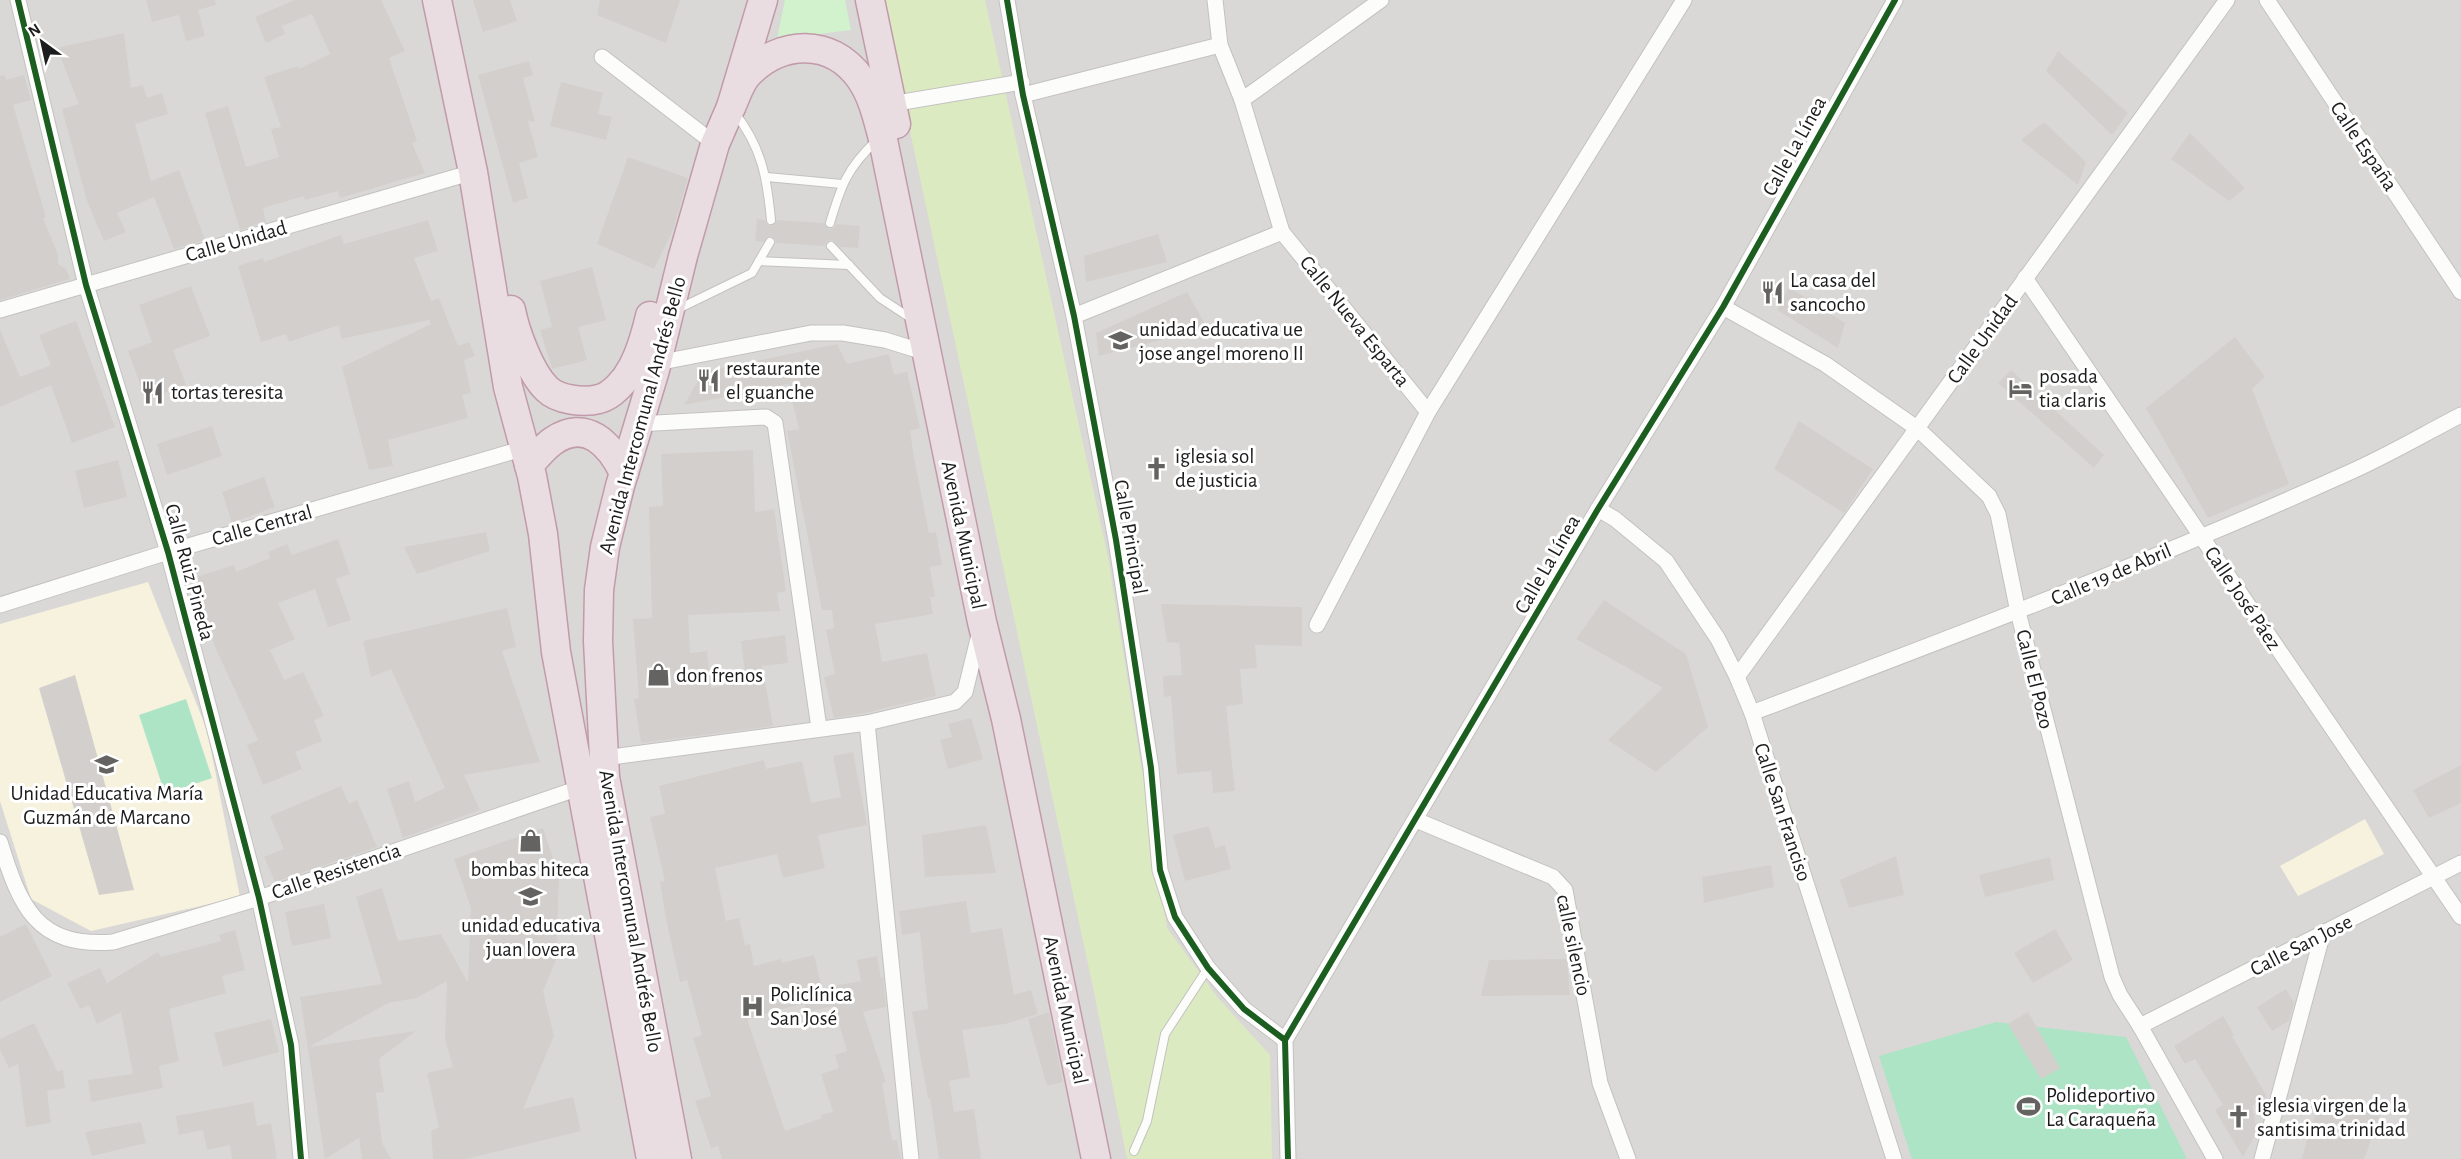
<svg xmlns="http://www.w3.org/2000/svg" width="2461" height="1159" font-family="'Alegreya Sans',sans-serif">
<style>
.residential{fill:#dad8d6}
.education{fill:#f6f2de}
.religious{fill:#d9d8d6}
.grass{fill:#dceac1}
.park{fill:#d2f2cd}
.pitch{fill:#ade4c5}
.building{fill:#d3cfcd;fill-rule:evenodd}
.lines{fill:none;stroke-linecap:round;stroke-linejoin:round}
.lane-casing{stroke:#c3c2c0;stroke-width:10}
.street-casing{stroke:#c3c2c0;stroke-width:17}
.highway-casing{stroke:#c19bab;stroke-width:31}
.lane{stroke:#fcfcfb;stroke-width:8}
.street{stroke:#fcfcfb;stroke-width:15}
.highway{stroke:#e9dde1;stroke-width:28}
.cycleway-casing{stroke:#fff;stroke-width:10}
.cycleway{stroke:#1b5e20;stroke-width:6}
.labels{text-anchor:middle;stroke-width:6;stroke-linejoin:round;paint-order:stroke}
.street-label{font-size:21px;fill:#1c1c1c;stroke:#fff}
.poi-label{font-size:21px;fill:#1c1c1c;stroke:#fff;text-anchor:start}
</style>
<rect width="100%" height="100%" fill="#ebe8e4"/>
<!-- residential -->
<rect class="residential" x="0" y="0" width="2461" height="1159"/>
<!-- education -->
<g class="education">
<path d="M148,582L207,730L240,897L91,931L31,899L0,801V624Z"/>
<path d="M2365,819L2384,854L2298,896L2280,866Z"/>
</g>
<!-- religious -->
<g class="religious">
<path d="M686,0H735L703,114L653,88Z"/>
<path d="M1890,299L1951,343L1907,406L1839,359Z"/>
<path d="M2027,333L2090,419L2080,425L2016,362Z"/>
</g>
<!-- grass -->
<path class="grass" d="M882,0H985L1108,557L1167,928L1218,998L1270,1055L1272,1159H1127L1094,992Z"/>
<!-- park -->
<path class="park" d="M785,0H845L851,30L777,39Z"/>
<!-- pitch -->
<g class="pitch">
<path d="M186,699L212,778L165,794L139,715Z"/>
<path d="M1996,1022L2126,1037L2187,1159H1912L1879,1056Z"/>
</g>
<!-- building -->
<g class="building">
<path d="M146,0H215L216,5L198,10L205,36L186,41L179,15L152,22Z"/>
<path d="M295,0H381L405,51L389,58L417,141L412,143L425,173L340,198L338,191L305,200L304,196L263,208L266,222L240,230L205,113L228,106L246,167L279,157L271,129L281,127L264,77L298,66L299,69L330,54L312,14L282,26L285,34L266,43L255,17Z"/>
<path d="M473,0H510L517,21L483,32Z"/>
<path d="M600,0H680L666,43L597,15Z"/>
<path d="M124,33L131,88L143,85L147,98L162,93L168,114L135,124L151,181L179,170L205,240L174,249L154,197L117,213L126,232L104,241L87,201L62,109L79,104L57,48Z"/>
<path d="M2058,51L2128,113L2112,135L2046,71Z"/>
<path d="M529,61L533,75L523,78L535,122L528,121L538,157L519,163L528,198L513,203L478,75Z"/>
<path d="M4,75L6,80L24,75L31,100L13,105L46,217L43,218L58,255V264L66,269L70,279L0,300V76Z"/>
<path d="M561,82L603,93L598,114L612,117L606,140L550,126Z"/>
<path d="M2044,122L2086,162L2078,185L2021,140Z"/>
<path d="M2190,133L2245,188L2229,201L2171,159Z"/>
<path d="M628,157L688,178L673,230L654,269L597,244Z"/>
<path d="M757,219L765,220L767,224L771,226L777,220L824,223L829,229L834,228L836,224L860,226L858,248L840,247L832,240L827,241L825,246L776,243L775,239L771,236L763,242L755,241Z"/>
<path d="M428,220L438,251L414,258L431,301L439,298L458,346L469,342L475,356L464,360L471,393L462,395L468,418L388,440L393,466L369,470L342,367L431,324L429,320L341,339L339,325L289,342L286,334L261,342L238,266L263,258L264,262L341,235L344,244Z"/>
<path d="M1158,234L1167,262L1086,282L1084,256Z"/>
<path d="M592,267L606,320L578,327L587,360L552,369L540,330L552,327L540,281Z"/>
<path d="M191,286L210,336L173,350L186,385L146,400L128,351L152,342L139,305Z"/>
<path d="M1789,287L1845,323L1838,348L1777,310Z"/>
<path d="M1187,292L1207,328L1099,356L1096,333Z"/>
<path d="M76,321L115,427L72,443L51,385L0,407V330L20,377L51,365L39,335Z"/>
<path d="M2235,337L2265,377L2252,389L2289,484L2208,518L2146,408Z"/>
<path d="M837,344L847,364L889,354L894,375L907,372L920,428L910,431L914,457L929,533L936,532L942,565L930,567L935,597H930L933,614L875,624L882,662L927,653L936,696L865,713L834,718L824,677L835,674L826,630L834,628L832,610H822L787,431L799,429L788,384L684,405L703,372Z"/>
<path d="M2011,370L2104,455L2094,468L1998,383Z"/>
<path d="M1799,421L1873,469L1844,513L1774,469Z"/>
<path d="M212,426L222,456L167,475L157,444Z"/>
<path d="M753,450L755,512L774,509L786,591L777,593L780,611L688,615L690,653L707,651L711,688L746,681L741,641L785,635L788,663L762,666L773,726L641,743L634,699L639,698L633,619L652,618L649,507L663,506L661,454Z"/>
<path d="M118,460L127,497L84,508L75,471Z"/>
<path d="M264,477L275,507L232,523L222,492Z"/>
<path d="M486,532L490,551L417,574L404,547Z"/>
<path d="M338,539L350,574L336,579L351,620L328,627L315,589L278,603L295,639L270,650L284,680L303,672L324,716L314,720L322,741L295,752L302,769L263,785L247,745L258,740L215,647L193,578L234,565L236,572L270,558L268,552L287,544L292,555Z"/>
<path d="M1604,600L1686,654L1708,727L1656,772L1608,740L1663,688L1576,639Z"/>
<path d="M1161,604L1302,607V646L1255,645L1257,668L1240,669L1243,704L1226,706L1235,791L1213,793L1211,771L1177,774L1171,696L1164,697L1163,676L1182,675L1179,643L1167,642Z"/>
<path d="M507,608L516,647L502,651L540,762L464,775L480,810L403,838L387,789L409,781L415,802L445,788L391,669L371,677L363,641Z"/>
<path d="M75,675L134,890L99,895L39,688Z"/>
<path d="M971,718L983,759L948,769L940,740L952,737L948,724Z"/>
<path d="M853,752L867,825L818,835L825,868L783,878L777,854L715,868L726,921L739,918L745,945L750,944L754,966L781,959L782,963L814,955L822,988L861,981L857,960L877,956L881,978L883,977L886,1007L863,1012L886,1082L882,1083L892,1140H897L901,1159H722L718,1146L711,1148L695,1101L711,1096L693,1038L702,1035L687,980L680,982L666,919L660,882L665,881L650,817L665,814L659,786L764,760L766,769L802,761L811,803L841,797L833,756ZM804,1003L807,1012L834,1006L847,1051L835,1055L839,1068L821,1074L833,1112L821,1115L822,1118L785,1131L747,1019Z"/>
<path d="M2461,765V803L2429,818L2413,790Z"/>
<path d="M341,786L349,804L357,800L377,847L275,882L264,857L284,849L270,816Z"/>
<path d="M986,825L996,873L925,877L922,835Z"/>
<path d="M1209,826L1215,848L1225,845L1231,869L1185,881L1173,835Z"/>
<path d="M543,828L559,877L556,960L543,991L554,1036L523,1109L573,1097L581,1131L466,1159H433L431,1131L439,1127L427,1073L453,1067L445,1039L447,981L416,998L388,1003L309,1047L416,1031L379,1059L384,1092L376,1093L382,1143L391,1159H362L359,1138L325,1159L300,997L382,984L356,897L382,888L398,941L441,934L468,983L471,908L454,859Z"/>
<path d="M1896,856L1904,895L1849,908L1840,880Z"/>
<path d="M2050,857L2054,880L1985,897L1979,875Z"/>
<path d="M1771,865L1774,887L1704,903L1702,877Z"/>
<path d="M966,901L971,933L1002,928L1014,995L1031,990L1038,1014L1005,1024L962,1030L970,1077L949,1081L954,1112L974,1109L981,1159H939L930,1098H928L912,1012L928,1009L920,932L902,935L899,911Z"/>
<path d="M324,904L331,938L292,946L285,912Z"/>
<path d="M26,924L52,976L0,1002V937Z"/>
<path d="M2055,929L2073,960L2033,983L2014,953Z"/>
<path d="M235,930L245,970L222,976L226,993L169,1009L179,1061L159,1066L163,1088L91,1102L88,1080L133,1074L121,1012L97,1024L89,1005L80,1009L67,983L100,968L107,983L158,952L161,957L221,941L219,935Z"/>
<path d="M1567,959L1570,995L1481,996L1489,960Z"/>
<path d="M2286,989L2294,1003L2289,1021L2272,1031L2257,1007Z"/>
<path d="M1049,1012L1063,1082L1047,1086L1028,1019Z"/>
<path d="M2028,1012L2060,1068L2041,1079L2008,1024Z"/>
<path d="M2223,1016L2234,1035L2232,1036L2267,1097L2252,1106L2257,1131L2243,1157L2215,1110L2223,1105L2195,1059L2185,1064L2174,1046Z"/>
<path d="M271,1019L279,1052L223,1067L214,1033Z"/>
<path d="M34,1023L57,1071L63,1070L65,1088L47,1091L51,1123L26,1127L18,1064L9,1068L0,1050V1039Z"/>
<path d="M2323,1095L2380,1116L2364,1159H2302L2309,1132Z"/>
<path d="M253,1102L257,1126L271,1123L277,1159H232L230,1145L207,1150L203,1130L179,1135L176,1116Z"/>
<path d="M141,1122L146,1143L92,1156L85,1132Z"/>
</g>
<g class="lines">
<defs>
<g id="lane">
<path d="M735,113C762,148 767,178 771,220"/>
<path d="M767,177L842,184"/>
<path d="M830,223C841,186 847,168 877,140"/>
<path d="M831,246L880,298L912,319"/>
<path d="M759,261L849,265"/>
<path d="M676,310L752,273L770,242"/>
<path d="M1134,1151L1147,1121L1165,1034L1208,968"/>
</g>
<g id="street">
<path d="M18,0L86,285L168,552L259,898L291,1045L301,1159"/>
<path d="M1007,0L1023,95L1074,316L1116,540L1151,768L1160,870L1175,917L1208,968L1244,1009L1285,1040"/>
<path d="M1215,0L1220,45L1242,100L1282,232L1428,412L1317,625"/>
<path d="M2267,0L2461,292"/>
<path d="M602,57L715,144"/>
<path d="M1023,95L1220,45"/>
<path d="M1242,100L1381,0"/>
<path d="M891,104L1022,82"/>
<path d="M2025,278L2461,917"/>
<path d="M1723,307L1825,364L1918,429L1989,496L1998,514L2018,612L2112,977L2120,995L2140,1026L2215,1159"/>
<path d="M0,310L473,172"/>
<path d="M1074,316L1282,232"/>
<path d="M657,363L811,333H843L885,340L927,353"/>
<path d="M1428,412L1684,0"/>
<path d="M638,424L766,417L775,423L819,728"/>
<path d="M1598,509L1615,519L1666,561L1718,639L1737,677L1752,713L1894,1159"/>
<path d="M0,605L168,552L525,448"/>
<path d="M1737,677L2227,0"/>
<path d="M1752,713C1952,637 2153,561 2348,473C2387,456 2424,434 2461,415"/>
<path d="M867,723L911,1159"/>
<path d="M604,758L867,723L955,702L965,692L979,635"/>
<path d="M1416,820L1553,877L1565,890L1600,1083L1628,1159"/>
<path d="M0,842C20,906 36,948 113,942L259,898L582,787"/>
<path d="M2140,1026L2461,863"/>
<path d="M1288,1159L1285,1040L1598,509L1723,307L1895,0"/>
<path d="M2262,1159L2322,936"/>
</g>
<g id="highway">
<path d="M437,0L473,172L508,387L532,476L543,534L556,652L651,1159"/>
<path d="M870,0L896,124"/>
<path d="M731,107C736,97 740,82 748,74C781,40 831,38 860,78C872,95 877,116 882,135L982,622L1006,719L1096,1159"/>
<path d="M511,310C515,331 530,373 547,389C558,400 584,403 599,399C612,396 626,380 632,368C641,352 646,333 650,316"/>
<path d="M529,465C537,457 544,447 553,441C586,418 610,444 624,473"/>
<path d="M677,1159L605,777L598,641L599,590L605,547L620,486L655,370L683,256L715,144L731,107L763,0"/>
</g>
</defs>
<!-- lane casing -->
<use href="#lane" class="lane-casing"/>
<!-- street casing -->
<use href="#street" class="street-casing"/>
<!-- highway casing -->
<use href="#highway" class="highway-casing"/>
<!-- lane -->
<use href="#lane" class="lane"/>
<!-- street -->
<use href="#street" class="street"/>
<!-- highway -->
<use href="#highway" class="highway"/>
<defs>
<g id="cycleway">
<path d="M18,0L86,285L168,552L259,898L291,1045L301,1159"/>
<path d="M1007,0L1023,95L1074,316L1116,540L1151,768L1160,870L1175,917L1208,968L1244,1009L1285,1040"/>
<path d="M1288,1159L1285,1040L1598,509L1723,307L1895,0"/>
</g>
</defs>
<!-- cycleway casing -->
<use href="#cycleway" class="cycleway-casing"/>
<!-- cycleway -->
<use href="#cycleway" class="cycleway"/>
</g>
<!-- icons -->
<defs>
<symbol id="restaurant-bare" viewBox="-9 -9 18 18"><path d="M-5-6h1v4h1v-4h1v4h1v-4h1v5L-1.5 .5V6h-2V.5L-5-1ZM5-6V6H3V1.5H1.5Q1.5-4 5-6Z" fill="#646362" stroke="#fff" stroke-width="2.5" paint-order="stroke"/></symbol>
<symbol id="school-bare" viewBox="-9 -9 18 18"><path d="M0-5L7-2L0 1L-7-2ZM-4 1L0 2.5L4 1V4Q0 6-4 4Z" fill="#646362" stroke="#fff" stroke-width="2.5" paint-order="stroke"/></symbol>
<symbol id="hotel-bare" viewBox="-9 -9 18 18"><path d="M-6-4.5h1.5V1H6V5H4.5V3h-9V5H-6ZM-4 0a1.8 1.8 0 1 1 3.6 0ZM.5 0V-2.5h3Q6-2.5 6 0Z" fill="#646362" stroke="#fff" stroke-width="2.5" paint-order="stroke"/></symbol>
<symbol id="church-bare" viewBox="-9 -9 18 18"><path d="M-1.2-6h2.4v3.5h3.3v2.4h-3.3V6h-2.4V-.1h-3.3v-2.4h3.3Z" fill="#646362" stroke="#fff" stroke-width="2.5" paint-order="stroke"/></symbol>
<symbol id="shop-bare" viewBox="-9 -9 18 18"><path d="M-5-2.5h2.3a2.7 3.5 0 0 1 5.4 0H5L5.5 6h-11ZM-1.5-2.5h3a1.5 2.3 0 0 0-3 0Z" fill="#646362" stroke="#fff" stroke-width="2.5" paint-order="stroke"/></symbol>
<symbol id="hospital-bare" viewBox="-9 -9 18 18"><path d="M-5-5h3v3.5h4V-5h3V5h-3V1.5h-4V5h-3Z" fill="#646362" stroke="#fff" stroke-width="2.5" paint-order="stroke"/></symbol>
<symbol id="stadium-bare" viewBox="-9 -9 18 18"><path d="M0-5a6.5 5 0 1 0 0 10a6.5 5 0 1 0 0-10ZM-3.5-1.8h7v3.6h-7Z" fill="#646362" stroke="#fff" stroke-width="2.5" paint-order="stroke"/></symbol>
</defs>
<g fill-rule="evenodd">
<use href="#restaurant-bare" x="1756" y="276" width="33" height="33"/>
<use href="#school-bare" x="1104" y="324" width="33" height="33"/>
<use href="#restaurant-bare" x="692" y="364" width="33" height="33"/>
<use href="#hotel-bare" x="2004" y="372" width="33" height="33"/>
<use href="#restaurant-bare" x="136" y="376" width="33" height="33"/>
<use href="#church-bare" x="1140" y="452" width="33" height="33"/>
<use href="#shop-bare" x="642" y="658" width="33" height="33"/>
<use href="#school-bare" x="90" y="748" width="33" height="33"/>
<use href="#shop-bare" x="514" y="824" width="33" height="33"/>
<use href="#school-bare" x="514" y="880" width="33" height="33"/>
<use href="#hospital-bare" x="736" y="990" width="33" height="33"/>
<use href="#stadium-bare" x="2012" y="1090" width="33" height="33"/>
<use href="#church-bare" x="2222" y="1100" width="33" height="33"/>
</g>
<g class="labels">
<!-- street labels -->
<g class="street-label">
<text transform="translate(1794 146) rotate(-61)" y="7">Calle La Línea</text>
<text transform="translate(2364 146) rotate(56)" y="7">Calle España</text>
<text transform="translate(236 241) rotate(-16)" y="7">Calle Unidad</text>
<text transform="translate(1355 321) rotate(51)" y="7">Calle Nueva Esparta</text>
<text transform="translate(1982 339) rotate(-54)" y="7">Calle Unidad</text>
<text transform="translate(642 415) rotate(-75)" y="7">Avenida Intercomunal Andrés Bello</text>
<text transform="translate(262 525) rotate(-16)" y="7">Calle Central</text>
<text transform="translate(964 535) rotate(78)" y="7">Avenida Municipal</text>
<text transform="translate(1131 537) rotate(80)" y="7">Calle Principal</text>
<text transform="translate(1547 564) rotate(-60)" y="7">Calle La Línea</text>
<text transform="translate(190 572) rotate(75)" y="7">Calle Ruiz Pineda</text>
<text transform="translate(2111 574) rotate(-23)" y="7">Calle 19 de Abril</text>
<text transform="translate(2243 598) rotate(56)" y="7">Calle José Páez</text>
<text transform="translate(2035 679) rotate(76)" y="7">Calle El Pozo</text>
<text transform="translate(1783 812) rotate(72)" y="7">Calle San Franciso</text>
<text transform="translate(336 871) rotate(-19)" y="7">Calle Resistencia</text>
<text transform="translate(631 911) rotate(80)" y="7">Avenida Intercomunal Andrés Bello</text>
<text transform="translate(1574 945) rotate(78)" y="7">calle silencio</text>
<text transform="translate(2301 945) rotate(-27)" y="7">Calle San Jose</text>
<text transform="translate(1066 1010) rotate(78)" y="7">Avenida Municipal</text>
</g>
<!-- poi labels -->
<g class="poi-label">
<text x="1790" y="287">La casa del<tspan x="1790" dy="24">sancocho</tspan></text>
<text x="1139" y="336">unidad educativa ue<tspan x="1139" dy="24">jose angel moreno II</tspan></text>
<text x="726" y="375">restaurante<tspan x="726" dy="24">el guanche</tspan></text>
<text x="2039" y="383">posada<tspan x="2039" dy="24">tia claris</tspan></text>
<text x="171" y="399">tortas teresita</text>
<text x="1175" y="463">iglesia sol<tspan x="1175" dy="24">de justicia</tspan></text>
<text x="676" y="682">don frenos</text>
<text x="107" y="800" text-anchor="middle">Unidad Educativa María<tspan x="107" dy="24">Guzmán de Marcano</tspan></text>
<text x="530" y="876" text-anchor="middle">bombas hiteca</text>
<text x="531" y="932" text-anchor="middle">unidad educativa<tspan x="531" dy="24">juan lovera</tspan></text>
<text x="770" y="1001">Policlínica<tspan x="770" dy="24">San José</tspan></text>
<text x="2046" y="1102">Polideportivo<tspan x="2046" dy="24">La Caraqueña</tspan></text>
<text x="2257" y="1112">iglesia virgen de la<tspan x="2257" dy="24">santisima trinidad</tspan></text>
</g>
</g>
<!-- north arrow -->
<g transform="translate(42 42) rotate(327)" stroke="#ffffff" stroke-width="4.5" paint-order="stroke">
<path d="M0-4.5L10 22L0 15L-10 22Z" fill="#1c1c1c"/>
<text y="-9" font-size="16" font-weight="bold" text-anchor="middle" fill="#1c1c1c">N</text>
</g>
</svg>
